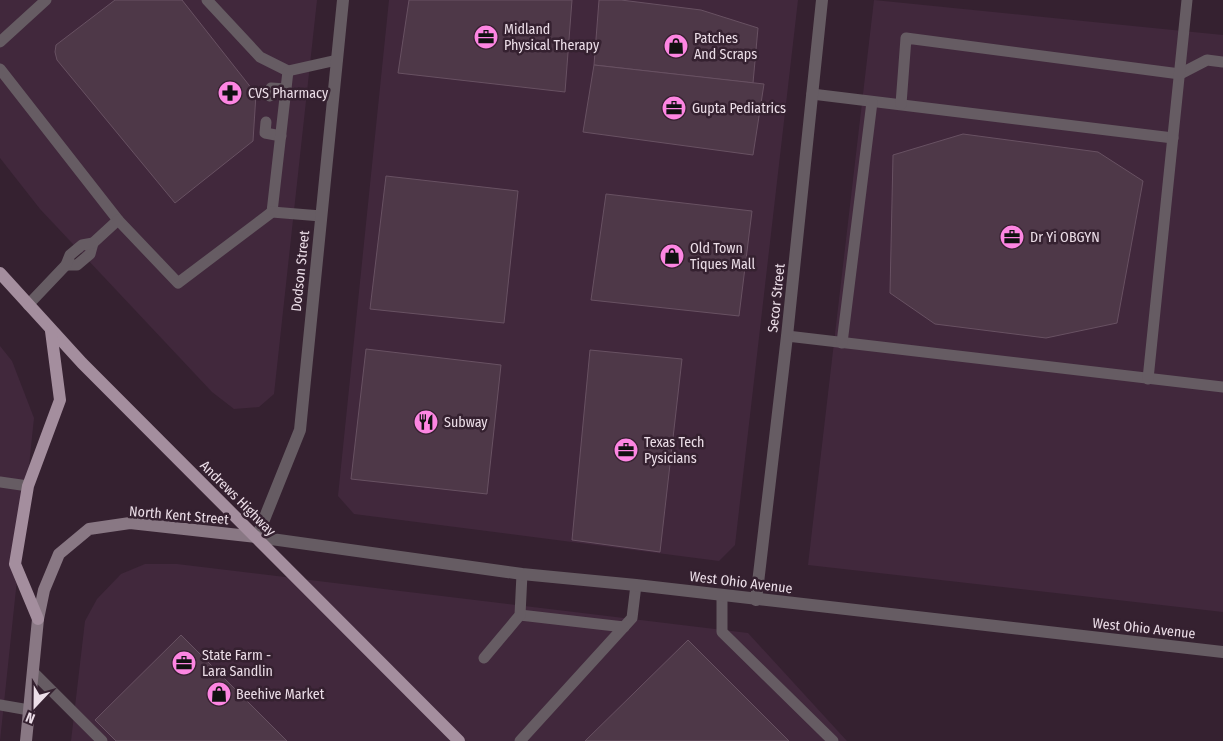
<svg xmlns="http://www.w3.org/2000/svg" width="1223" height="741" font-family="'Fira Sans Condensed',sans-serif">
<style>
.built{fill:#41283c}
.building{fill:#4e3848;stroke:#685162}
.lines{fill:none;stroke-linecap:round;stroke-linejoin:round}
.lane{stroke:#665c63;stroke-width:11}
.street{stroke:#665c63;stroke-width:12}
.secondary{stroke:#897884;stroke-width:12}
.primary{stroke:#a48e9e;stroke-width:12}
.labels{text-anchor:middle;stroke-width:5;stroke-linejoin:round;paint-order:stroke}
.poi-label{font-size:14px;fill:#ecdee8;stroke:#352130;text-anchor:start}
.street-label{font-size:14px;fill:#ecdee8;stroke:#352130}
</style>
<rect width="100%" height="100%" fill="#352130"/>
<!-- built -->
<g class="built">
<path d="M0,0H317L274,394L259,407L234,409L212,392L40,209L0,158Z"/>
<path d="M389,0H798L735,545L719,561L354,514L338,496Z"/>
<path d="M874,0L1223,35V612L808,565Z"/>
<path d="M0,346L12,361L34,418L0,741Z"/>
<path d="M145,564H177L748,633L847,741H71L85,621L97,599L121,574Z"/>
</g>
<!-- building -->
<g class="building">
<path d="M115,0H182L256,94L253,141L175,203L57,60L55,52L56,45Z"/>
<path d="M409,0H572L565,92L398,73Z"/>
<path d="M599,0H621L701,10L758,28L753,83L594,65Z"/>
<path d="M594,65L764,84L753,155L583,132Z"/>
<path d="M963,134L1098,152L1143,181L1117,323L1046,338L935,324L890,293L893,155Z"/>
<path d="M386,176L518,191L504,323L370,309Z"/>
<path d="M606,194L752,211L739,316L591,300Z"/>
<path d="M366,349L501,365L487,494L351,479Z"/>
<path d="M590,350L682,359L660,552L572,540Z"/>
<path d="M181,635L287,741H116L95,720Z"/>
<path d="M688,640L789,741H585Z"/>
</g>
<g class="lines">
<!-- lane -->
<g class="lane">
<path d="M207,0L260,57L288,71"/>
<path d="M0,42L46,0"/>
<path d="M0,69L118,220"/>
<path d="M812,94L1173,138"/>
<path d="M270,96L271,88L286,89"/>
<path d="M901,104L906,38L1180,74L1207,60L1223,62"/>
<path d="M266,122L265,133L281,136"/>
<path d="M272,212L288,71L337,60"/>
<path d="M66,265H77L90,254L93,243L118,220L178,283L272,212L321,216"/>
<path d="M28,305L66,265L70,255L82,245L93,243"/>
<path d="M787,336L1223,387"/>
<path d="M842,343L872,102"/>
<path d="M1148,379L1187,0"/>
<path d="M0,482L28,486"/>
<path d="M722,596V632L833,741"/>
<path d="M520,615L624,627"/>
<path d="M484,658L520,615L522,574"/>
<path d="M33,672L102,741"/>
<path d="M0,705L29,710"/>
<path d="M520,741L632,618L636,585"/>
</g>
<!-- street -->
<g class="street">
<path d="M343,0L300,430L257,537L522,574L636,585L1223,652"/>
<path d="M756,600L787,336L822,0"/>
</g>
<!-- secondary -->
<path class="secondary" d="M26,741L38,619L44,590L59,554L89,529L130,523L257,537"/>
<!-- primary -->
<g class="primary">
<path d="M0,273L82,363L459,741"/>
<path d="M38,619L15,564L28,486L60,400L51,331"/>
</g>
</g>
<!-- icons -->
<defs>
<symbol id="office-disc" viewBox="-11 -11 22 22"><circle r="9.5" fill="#fd86e2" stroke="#352130"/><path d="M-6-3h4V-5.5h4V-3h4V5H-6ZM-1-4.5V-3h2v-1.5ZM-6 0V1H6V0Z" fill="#111"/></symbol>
<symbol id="shop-disc" viewBox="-11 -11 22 22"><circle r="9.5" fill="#fd86e2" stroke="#352130"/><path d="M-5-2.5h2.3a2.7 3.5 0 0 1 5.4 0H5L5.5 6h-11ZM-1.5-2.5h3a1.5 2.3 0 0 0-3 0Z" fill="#111"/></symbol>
<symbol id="pharmacy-disc" viewBox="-11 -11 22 22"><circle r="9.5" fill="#fd86e2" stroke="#352130"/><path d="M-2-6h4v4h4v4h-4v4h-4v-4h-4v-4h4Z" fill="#111"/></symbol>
<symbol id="restaurant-disc" viewBox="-11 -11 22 22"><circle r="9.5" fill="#fd86e2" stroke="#352130"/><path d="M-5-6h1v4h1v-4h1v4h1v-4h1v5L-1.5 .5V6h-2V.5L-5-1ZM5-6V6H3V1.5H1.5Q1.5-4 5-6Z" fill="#111"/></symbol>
</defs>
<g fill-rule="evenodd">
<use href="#office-disc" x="472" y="23" width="28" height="28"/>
<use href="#shop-disc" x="662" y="32" width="28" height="28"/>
<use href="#pharmacy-disc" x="216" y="79" width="28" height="28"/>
<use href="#office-disc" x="660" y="94" width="28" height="28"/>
<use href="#office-disc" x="998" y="223" width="28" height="28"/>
<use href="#shop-disc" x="658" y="242" width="28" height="28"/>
<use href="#restaurant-disc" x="412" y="408" width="28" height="28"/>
<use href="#office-disc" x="612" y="436" width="28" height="28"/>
<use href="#office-disc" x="170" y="649" width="28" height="28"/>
<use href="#shop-disc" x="205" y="680" width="28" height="28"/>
</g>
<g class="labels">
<!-- poi labels -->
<g class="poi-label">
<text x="504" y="34">Midland<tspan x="504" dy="16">Physical Therapy</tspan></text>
<text x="694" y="43">Patches<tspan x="694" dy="16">And Scraps</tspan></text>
<text x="248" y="98">CVS Pharmacy</text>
<text x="692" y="113">Gupta Pediatrics</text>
<text x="1030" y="242">Dr Yi OBGYN</text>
<text x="690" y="253">Old Town<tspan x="690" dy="16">Tiques Mall</tspan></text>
<text x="444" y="427">Subway</text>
<text x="644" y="447">Texas Tech<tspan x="644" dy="16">Pysicians</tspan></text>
<text x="202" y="660">State Farm -<tspan x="202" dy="16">Lara Sandlin</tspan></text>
<text x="236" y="699">Beehive Market</text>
</g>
<!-- street labels -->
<g class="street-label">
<text transform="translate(300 271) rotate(-84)" y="5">Dodson Street</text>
<text transform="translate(776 298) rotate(-84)" y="5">Secor Street</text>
<text transform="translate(238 498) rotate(45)" y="5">Andrews Highway</text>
<text transform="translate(179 515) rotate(5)" y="5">North Kent Street</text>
<text transform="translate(741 582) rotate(7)" y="5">West Ohio Avenue</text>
<text transform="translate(1144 628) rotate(6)" y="5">West Ohio Avenue</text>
</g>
</g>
<!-- north arrow -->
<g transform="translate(35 706) rotate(202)" stroke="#352130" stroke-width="4" paint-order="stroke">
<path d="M0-4L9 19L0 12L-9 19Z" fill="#ecdee8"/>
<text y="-8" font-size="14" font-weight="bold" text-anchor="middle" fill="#ecdee8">N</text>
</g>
</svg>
